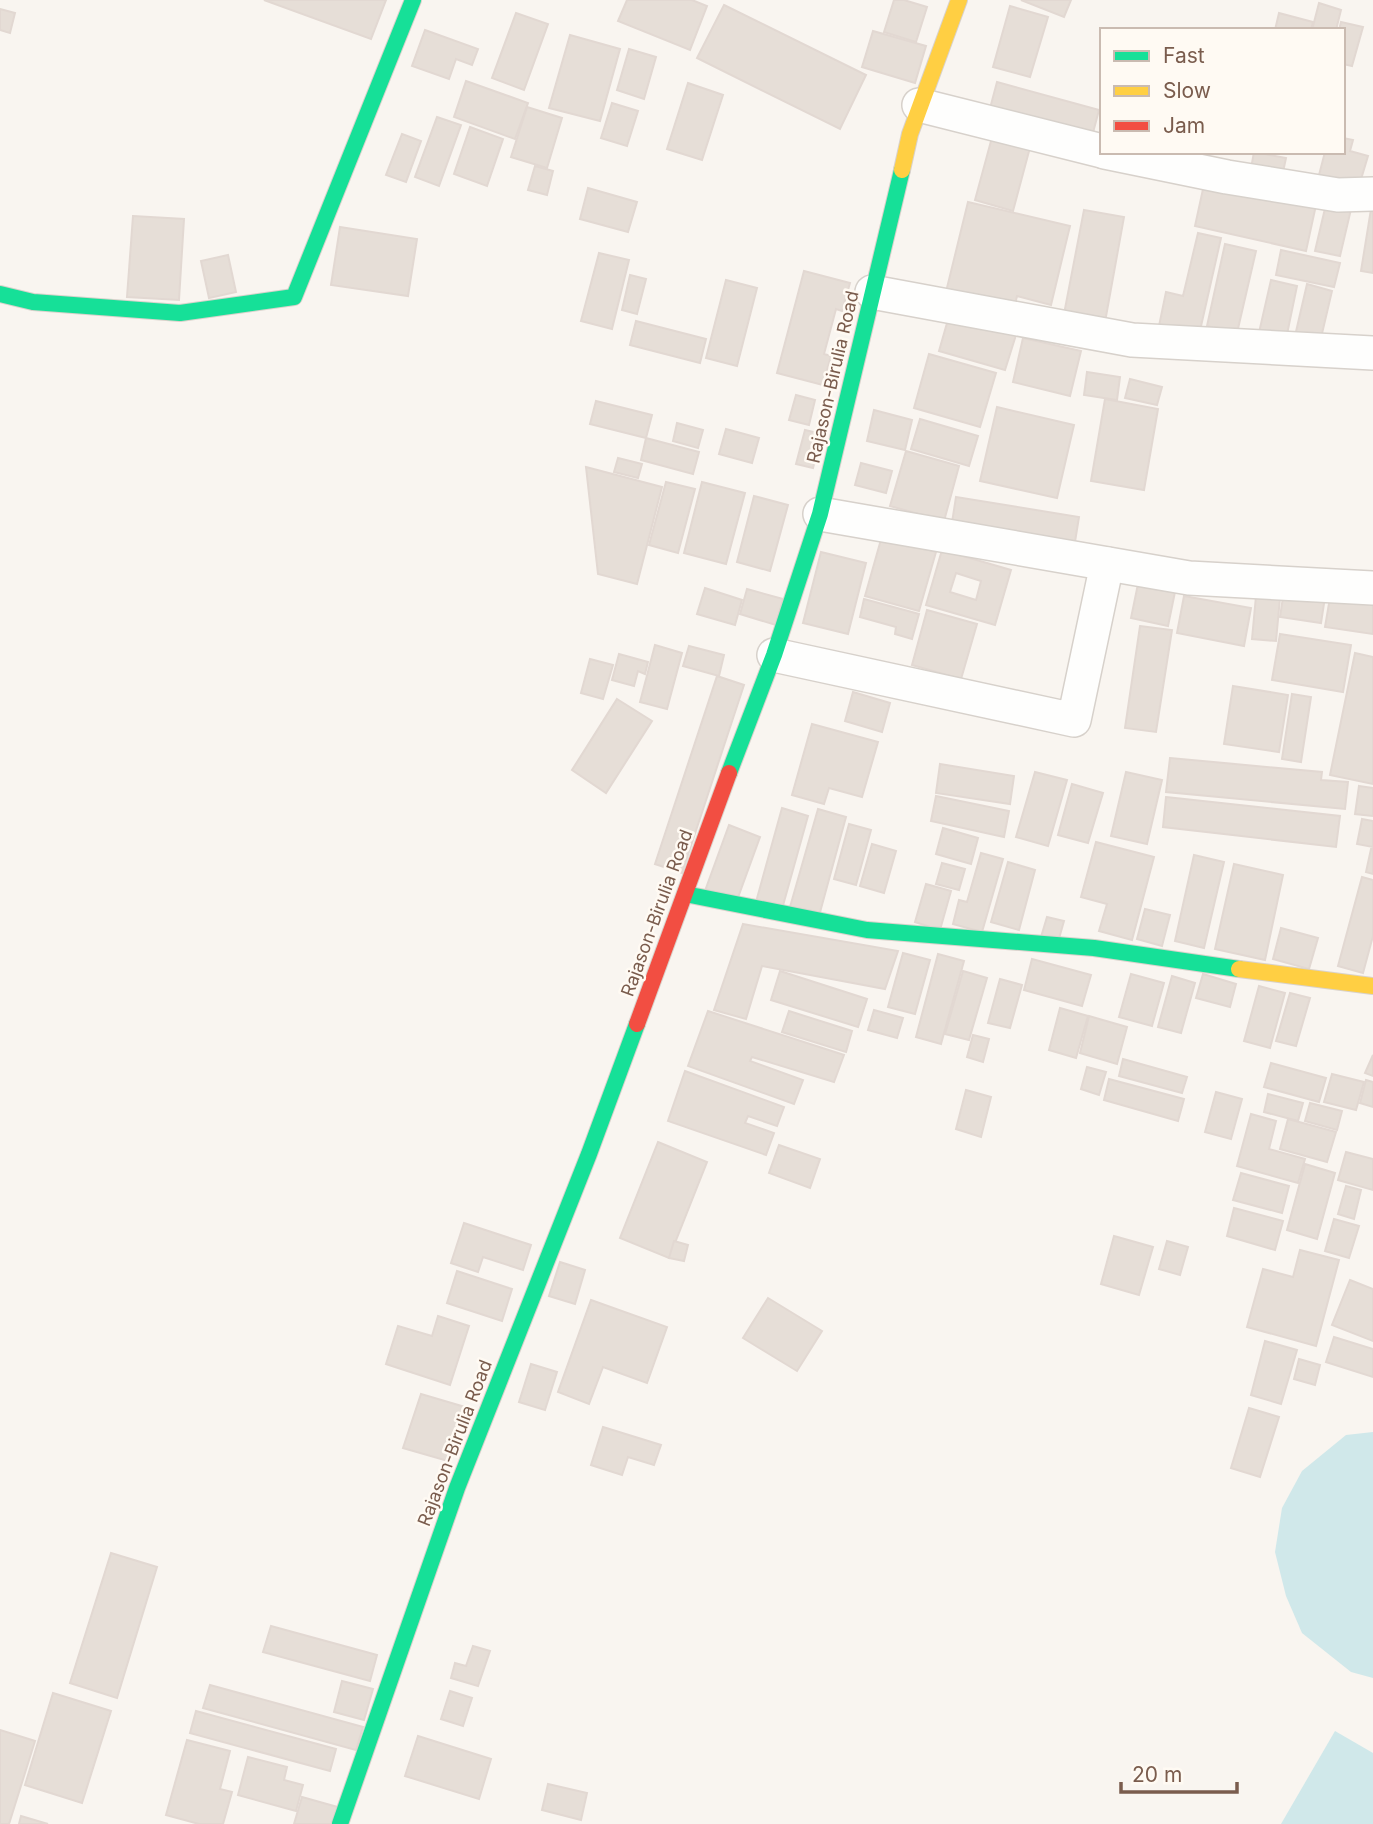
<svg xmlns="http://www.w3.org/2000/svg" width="1373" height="1824" font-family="Inter,sans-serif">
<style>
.water{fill:#d0e8ea}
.building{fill:#e6ded7;stroke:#e2d8d2;stroke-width:2;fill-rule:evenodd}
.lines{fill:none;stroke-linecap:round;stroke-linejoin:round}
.street-casing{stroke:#d7d1cb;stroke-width:36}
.fast-casing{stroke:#d9d2cb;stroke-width:18}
.slow-casing{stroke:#d9d2cb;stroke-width:18}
.jam-casing{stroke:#d9d2cb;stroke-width:18}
.street{stroke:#fefefd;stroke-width:33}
.fast{stroke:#16e098;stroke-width:16}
.slow{stroke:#ffcf43;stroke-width:16}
.jam{stroke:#f24e42;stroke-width:16}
.labels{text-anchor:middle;stroke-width:5;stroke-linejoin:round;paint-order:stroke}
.street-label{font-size:18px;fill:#7a5c4d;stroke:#fffaf3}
</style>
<rect width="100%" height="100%" fill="#f9f5f0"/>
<!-- water -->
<g class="water">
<path d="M1373,1432V1678L1351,1672L1302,1633L1286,1596L1275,1552L1282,1508L1302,1471L1346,1435Z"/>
<path d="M1335,1731L1373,1753V1824H1281Z"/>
</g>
<!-- building -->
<g class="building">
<path d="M264,0H386L371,39Z"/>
<path d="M627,0H692L707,6L690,50L618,21Z"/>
<path d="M894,0H904L927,7L916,42L884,32Z"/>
<path d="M1021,0H1071L1064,17Z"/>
<path d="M1319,3L1341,10L1336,30H1312Z"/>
<path d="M724,5L866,75L840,129L697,58Z"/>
<path d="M1010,6L1048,17L1030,77L993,67Z"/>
<path d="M0,9L15,13L10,33L0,30Z"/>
<path d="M516,13L548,24L524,90L492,78Z"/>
<path d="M1279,13L1313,22L1311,30H1275Z"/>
<path d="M1341,22L1363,27L1352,66L1343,64V30H1339Z"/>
<path d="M425,30L478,49L472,65L456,59L449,79L412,66Z"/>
<path d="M873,31L926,46L915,83L862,67Z"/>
<path d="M570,35L620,49L600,121L549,108Z"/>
<path d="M629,49L656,57L644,99L617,90Z"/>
<path d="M466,81L528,103L515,139L454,117Z"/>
<path d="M997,82L1099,110L1090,144L988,116Z"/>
<path d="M688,83L723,95L702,160L667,149Z"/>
<path d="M612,103L638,111L627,146L601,138Z"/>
<path d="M527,107L562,118L547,168L511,157Z"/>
<path d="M437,117L461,125L439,186L415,177Z"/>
<path d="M470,127L503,139L487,186L454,174Z"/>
<path d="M994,130L1032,140L1013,211L975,200Z"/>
<path d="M402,134L421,141L406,182L386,175Z"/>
<path d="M1343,138L1353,140L1350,151L1368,156L1359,186L1319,175L1325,152H1343Z"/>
<path d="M1254,152L1286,158L1281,181L1250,174Z"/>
<path d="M535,166L553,171L547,195L528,190Z"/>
<path d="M1205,180L1316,205L1306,251L1195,226Z"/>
<path d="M588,188L637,202L628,232L580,219Z"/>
<path d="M1327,200L1352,205L1340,256L1315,251Z"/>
<path d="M968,202L1070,226L1051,305L1017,296L1013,313L945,296Z"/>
<path d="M1372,203H1373V273L1361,271Z"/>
<path d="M1084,210L1124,217L1105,322L1064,314Z"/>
<path d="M133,216L184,219L179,300L127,297Z"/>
<path d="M340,227L417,239L408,296L331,285Z"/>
<path d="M1198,233L1221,238L1199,335L1159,326L1166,292L1183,296Z"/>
<path d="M1225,244L1256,251L1237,333L1207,326Z"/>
<path d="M1281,250L1340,263L1334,287L1276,275Z"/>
<path d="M599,253L629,260L612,329L581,321Z"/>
<path d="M228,255L236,292L209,298L201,261Z"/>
<path d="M804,271L850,283L842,311L836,309L824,354L831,356L823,385L777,373Z"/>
<path d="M630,275L646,279L637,314L622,310Z"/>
<path d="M726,280L757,288L737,366L706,358Z"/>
<path d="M1271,280L1297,286L1285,344L1258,337Z"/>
<path d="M1307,284L1332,291L1320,342L1295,336Z"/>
<path d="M949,316L1016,335L1005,370L939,351Z"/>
<path d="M636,321L706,339L700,363L630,345Z"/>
<path d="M1023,338L1081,351L1070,396L1013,382Z"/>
<path d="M929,354L996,373L980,427L914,408Z"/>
<path d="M1087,372L1120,377L1117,400L1084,395Z"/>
<path d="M1130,379L1162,387L1157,405L1125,398Z"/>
<path d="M796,395L815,400L809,425L789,420Z"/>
<path d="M1105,399L1158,409L1144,490L1091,481Z"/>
<path d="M596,401L652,415L646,438L590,424Z"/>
<path d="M997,407L1074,425L1057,498L980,481Z"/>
<path d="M874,410L912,420L905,450L867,441Z"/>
<path d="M920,419L978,436L969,466L911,449Z"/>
<path d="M677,423L703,430L698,448L673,441Z"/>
<path d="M726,429L759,438L752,463L719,454Z"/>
<path d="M805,430L822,434L813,468L796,464Z"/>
<path d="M646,438L699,452L693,474L641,460Z"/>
<path d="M906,451L959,466L944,521L890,506Z"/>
<path d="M618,458L642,464L638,478L614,472Z"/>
<path d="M861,463L892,471L886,493L855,485Z"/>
<path d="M586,467L662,487L637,584L598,574Z"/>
<path d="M666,482L695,489L678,553L649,545Z"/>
<path d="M702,482L745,493L726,564L684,553Z"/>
<path d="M754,496L788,505L770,571L737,562Z"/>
<path d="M956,497L1079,517L1074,548L951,529Z"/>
<path d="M882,536L936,552L919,611L865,596Z"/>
<path d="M942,550L1011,570L995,625L926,605ZM956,573L981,581L976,600L950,592Z"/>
<path d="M821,552L866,563L848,634L803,623Z"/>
<path d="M1138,584L1175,592L1168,626L1131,618Z"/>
<path d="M1332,586L1373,593V634L1325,627Z"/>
<path d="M705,588L742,600L735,625L697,614Z"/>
<path d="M747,589L783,599L776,625L740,614Z"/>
<path d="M1284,591L1325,597L1321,623L1280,617Z"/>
<path d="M1184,596L1251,608L1244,646L1177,633Z"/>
<path d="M1256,596L1280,598L1276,641L1252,639Z"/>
<path d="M864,599L919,614L912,639L895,634L896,627L860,617Z"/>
<path d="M927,610L977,624L961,679L912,665Z"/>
<path d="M1140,626L1172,630L1156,732L1125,728Z"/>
<path d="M1280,634L1351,645L1343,692L1272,680Z"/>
<path d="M655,645L682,653L667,709L640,702Z"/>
<path d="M689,646L724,655L719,676L683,666Z"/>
<path d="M1355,653L1373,657V784L1330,775Z"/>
<path d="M619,654L648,662L645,674L638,671L634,686L612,680Z"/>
<path d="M590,659L613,665L603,699L581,693Z"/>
<path d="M717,676L744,685L682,873L655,864Z"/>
<path d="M1233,686L1288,695L1279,752L1224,744Z"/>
<path d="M853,692L890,703L882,732L845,721Z"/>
<path d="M1292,694L1311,697L1301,762L1282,759Z"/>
<path d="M617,699L652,721L606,793L572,770Z"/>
<path d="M812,724L878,742L862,797L829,788L824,804L792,795Z"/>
<path d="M1170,758L1322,772L1321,780L1348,782L1345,809L1166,792Z"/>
<path d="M940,764L1014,776L1010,804L936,793Z"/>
<path d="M1035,772L1067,780L1048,846L1016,837Z"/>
<path d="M1126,772L1162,780L1147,844L1111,836Z"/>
<path d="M1072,784L1103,793L1088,843L1058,835Z"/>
<path d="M1359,786L1373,788V816L1355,814Z"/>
<path d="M936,796L1009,811L1004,837L931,821Z"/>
<path d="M1166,797L1340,816L1336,847L1163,827Z"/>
<path d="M782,808L808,816L782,909L756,902Z"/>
<path d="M818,809L846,817L819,916L790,907Z"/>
<path d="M1362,819L1373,821V847L1357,844Z"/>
<path d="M849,824L871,830L856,885L834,879Z"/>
<path d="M729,825L760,837L736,903L705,891Z"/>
<path d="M943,828L978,838L971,864L936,854Z"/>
<path d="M1096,842L1154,857L1132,940L1099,931L1107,904L1081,897Z"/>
<path d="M872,844L896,851L884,893L860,886Z"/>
<path d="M1371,849H1373V874L1366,872Z"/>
<path d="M981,853L1003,859L982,932L953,924L959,900L967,902Z"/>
<path d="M1194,855L1224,862L1204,948L1175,941Z"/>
<path d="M1008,862L1035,870L1019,930L991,922Z"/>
<path d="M942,863L965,869L959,890L936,884Z"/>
<path d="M1234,864L1283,875L1265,960L1215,949Z"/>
<path d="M1362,877L1373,880V936L1363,973L1338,966Z"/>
<path d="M926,884L951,891L940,930L915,922Z"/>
<path d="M1145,909L1170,915L1162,946L1137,939Z"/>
<path d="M1047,917L1064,921L1058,942L1041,937Z"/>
<path d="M743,924L898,951L885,989L762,966L746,1019L714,1010Z"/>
<path d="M1281,928L1318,938L1309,969L1273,959Z"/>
<path d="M903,953L930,960L915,1014L888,1007Z"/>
<path d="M938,954L964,961L941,1044L916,1037Z"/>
<path d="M1032,959L1091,975L1082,1006L1024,990Z"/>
<path d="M780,971L867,999L858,1027L771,1000Z"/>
<path d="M963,971L987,978L969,1040L945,1034Z"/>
<path d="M1131,974L1164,983L1152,1026L1119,1017Z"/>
<path d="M1203,974L1236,984L1230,1007L1196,998Z"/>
<path d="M1172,976L1195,983L1181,1033L1158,1027Z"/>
<path d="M1000,979L1022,985L1010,1028L988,1023Z"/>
<path d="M1259,986L1285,993L1270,1048L1244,1041Z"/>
<path d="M1290,993L1310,998L1296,1046L1276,1041Z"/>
<path d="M1060,1008L1088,1016L1076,1058L1049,1050Z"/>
<path d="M874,1010L903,1018L897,1038L868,1030Z"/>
<path d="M708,1011L844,1055L834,1082L752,1057L750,1061L803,1080L794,1104L688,1066Z"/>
<path d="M789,1011L852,1031L846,1052L782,1032Z"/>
<path d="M1089,1016L1127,1027L1117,1064L1080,1053Z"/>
<path d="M973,1035L989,1039L983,1062L967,1057Z"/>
<path d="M1373,1055V1076L1365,1073Z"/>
<path d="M1123,1059L1187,1077L1182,1093L1119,1076Z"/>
<path d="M1271,1063L1326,1078L1319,1102L1264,1087Z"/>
<path d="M1087,1067L1106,1072L1099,1095L1081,1089Z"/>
<path d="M685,1071L784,1107L777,1126L748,1116L745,1123L774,1133L766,1155L668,1121Z"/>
<path d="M1332,1074L1364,1082L1356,1110L1324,1102Z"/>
<path d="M1109,1079L1184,1099L1178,1121L1104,1100Z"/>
<path d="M1366,1080L1373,1082V1107L1360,1103Z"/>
<path d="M966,1090L991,1097L981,1137L956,1129Z"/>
<path d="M1216,1092L1242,1099L1231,1139L1205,1132Z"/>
<path d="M1268,1094L1303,1103L1298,1121L1264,1112Z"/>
<path d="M1310,1103L1342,1111L1337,1130L1305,1121Z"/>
<path d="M1251,1114L1276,1121L1269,1149L1305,1159L1298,1183L1237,1166Z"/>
<path d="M1288,1119L1336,1132L1327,1162L1280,1149Z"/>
<path d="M658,1142L707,1162L669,1258L620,1238Z"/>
<path d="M779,1145L820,1159L810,1188L769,1173Z"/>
<path d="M1346,1152L1373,1159V1190L1338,1180Z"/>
<path d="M1305,1164L1335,1173L1317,1239L1287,1230Z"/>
<path d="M1241,1173L1289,1186L1282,1213L1233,1200Z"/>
<path d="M1346,1186L1361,1190L1354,1219L1338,1214Z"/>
<path d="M1234,1208L1283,1221L1275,1250L1227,1236Z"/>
<path d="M1334,1219L1359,1226L1349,1258L1325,1251Z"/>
<path d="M464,1223L531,1245L523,1270L483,1257L478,1272L451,1263Z"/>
<path d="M1114,1236L1153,1247L1139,1295L1101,1284Z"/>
<path d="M674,1241L688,1245L684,1261L669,1258Z"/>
<path d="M1167,1241L1188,1247L1180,1275L1159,1269Z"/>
<path d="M1300,1250L1339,1260L1316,1346L1247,1327L1263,1269L1293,1277Z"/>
<path d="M560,1262L585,1270L575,1304L549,1296Z"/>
<path d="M457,1271L512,1289L502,1321L447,1303Z"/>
<path d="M1350,1280L1373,1289V1341L1332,1325Z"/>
<path d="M768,1298L822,1331L797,1371L743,1338Z"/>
<path d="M591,1300L667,1327L647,1383L603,1367L589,1404L558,1392Z"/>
<path d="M438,1316L469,1326L450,1385L386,1364L398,1326L432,1336Z"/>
<path d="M1334,1337L1373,1349V1377L1326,1362Z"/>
<path d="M1265,1341L1297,1350L1281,1404L1251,1395Z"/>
<path d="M1299,1359L1320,1365L1315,1385L1294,1379Z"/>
<path d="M531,1364L557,1372L545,1410L519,1402Z"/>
<path d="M421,1394L465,1407L448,1461L403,1448Z"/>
<path d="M1249,1408L1279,1417L1260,1477L1231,1468Z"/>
<path d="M603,1427L661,1445L654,1465L628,1457L622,1475L591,1465Z"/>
<path d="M111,1553L157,1567L117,1698L70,1683Z"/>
<path d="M271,1626L377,1655L370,1681L263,1652Z"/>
<path d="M473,1646L490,1651L478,1686L451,1678L455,1663L466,1666Z"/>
<path d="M342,1681L373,1689L364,1720L334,1712Z"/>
<path d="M210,1685L363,1727L356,1750L203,1708Z"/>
<path d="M450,1691L472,1698L463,1726L441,1719Z"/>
<path d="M53,1693L111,1711L82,1803L25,1785Z"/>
<path d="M196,1711L336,1749L330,1771L190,1733Z"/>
<path d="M0,1730L35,1741L9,1824H0Z"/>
<path d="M418,1736L491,1759L479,1799L405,1776Z"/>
<path d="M187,1740L230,1751L220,1789L232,1792L223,1824H199L166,1815Z"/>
<path d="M248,1757L287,1767L284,1780L303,1785L296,1811L238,1795Z"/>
<path d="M548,1784L587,1793L581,1820L542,1810Z"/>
<path d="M302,1797L341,1808L335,1824H294Z"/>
<path d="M21,1816L48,1824H19Z"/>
</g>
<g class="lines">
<defs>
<g id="street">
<path d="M919,105L1102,151"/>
<path d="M1105,152L1227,177L1338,195L1373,194"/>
<path d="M872,292L1132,340L1373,353"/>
<path d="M820,514L1189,578L1373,588"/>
<path d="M774,655L1074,720L1107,564"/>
</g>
<g id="fast">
<path d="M0,294L33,302L180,313L294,297L413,0"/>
<path d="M729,773L774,655L820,514L902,170"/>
<path d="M685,894L867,930L1094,948L1239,969"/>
<path d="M340,1824L457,1488L589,1154L637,1024"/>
</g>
<g id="slow">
<path d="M902,170L910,134L959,0"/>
<path d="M1239,969L1373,986"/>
</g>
<path id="jam" d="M637,1024L729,773"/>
</defs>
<!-- street casing -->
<use href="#street" class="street-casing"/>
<!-- fast casing -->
<use href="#fast" class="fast-casing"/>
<!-- slow casing -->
<use href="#slow" class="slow-casing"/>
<!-- jam casing -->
<use href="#jam" class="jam-casing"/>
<!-- street -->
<use href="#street" class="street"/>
<!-- fast -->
<use href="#fast" class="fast"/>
<!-- slow -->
<use href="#slow" class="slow"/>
<!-- jam -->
<use href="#jam" class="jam"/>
</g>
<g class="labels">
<!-- street labels -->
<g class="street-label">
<text transform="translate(833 377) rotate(-77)" y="6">Rajason-Birulia Road</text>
<text transform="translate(657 913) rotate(-70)" y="6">Rajason-Birulia Road</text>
<text transform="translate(455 1443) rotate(-69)" y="6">Rajason-Birulia Road</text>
</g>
</g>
<!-- legend -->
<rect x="1100" y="28" width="245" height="126" fill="#fffaf3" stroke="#cabbb1" stroke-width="2"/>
<rect x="1114" y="51" width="35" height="10" fill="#16e098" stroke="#cabbb1" stroke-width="2"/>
<text x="1163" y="63" font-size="21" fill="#7a5c4d">Fast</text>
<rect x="1114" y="86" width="35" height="10" fill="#ffcf43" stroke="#cabbb1" stroke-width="2"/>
<text x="1163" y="98" font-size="21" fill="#7a5c4d">Slow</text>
<rect x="1114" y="121" width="35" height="10" fill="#f24e42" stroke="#cabbb1" stroke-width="2"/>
<text x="1163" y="133" font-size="21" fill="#7a5c4d">Jam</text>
<!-- scale -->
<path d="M1121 1782v10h116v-10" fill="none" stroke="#7a5c4d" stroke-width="3.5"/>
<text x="1132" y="1782" font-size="21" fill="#7a5c4d" stroke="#fffaf3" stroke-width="5" paint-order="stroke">20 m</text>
</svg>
